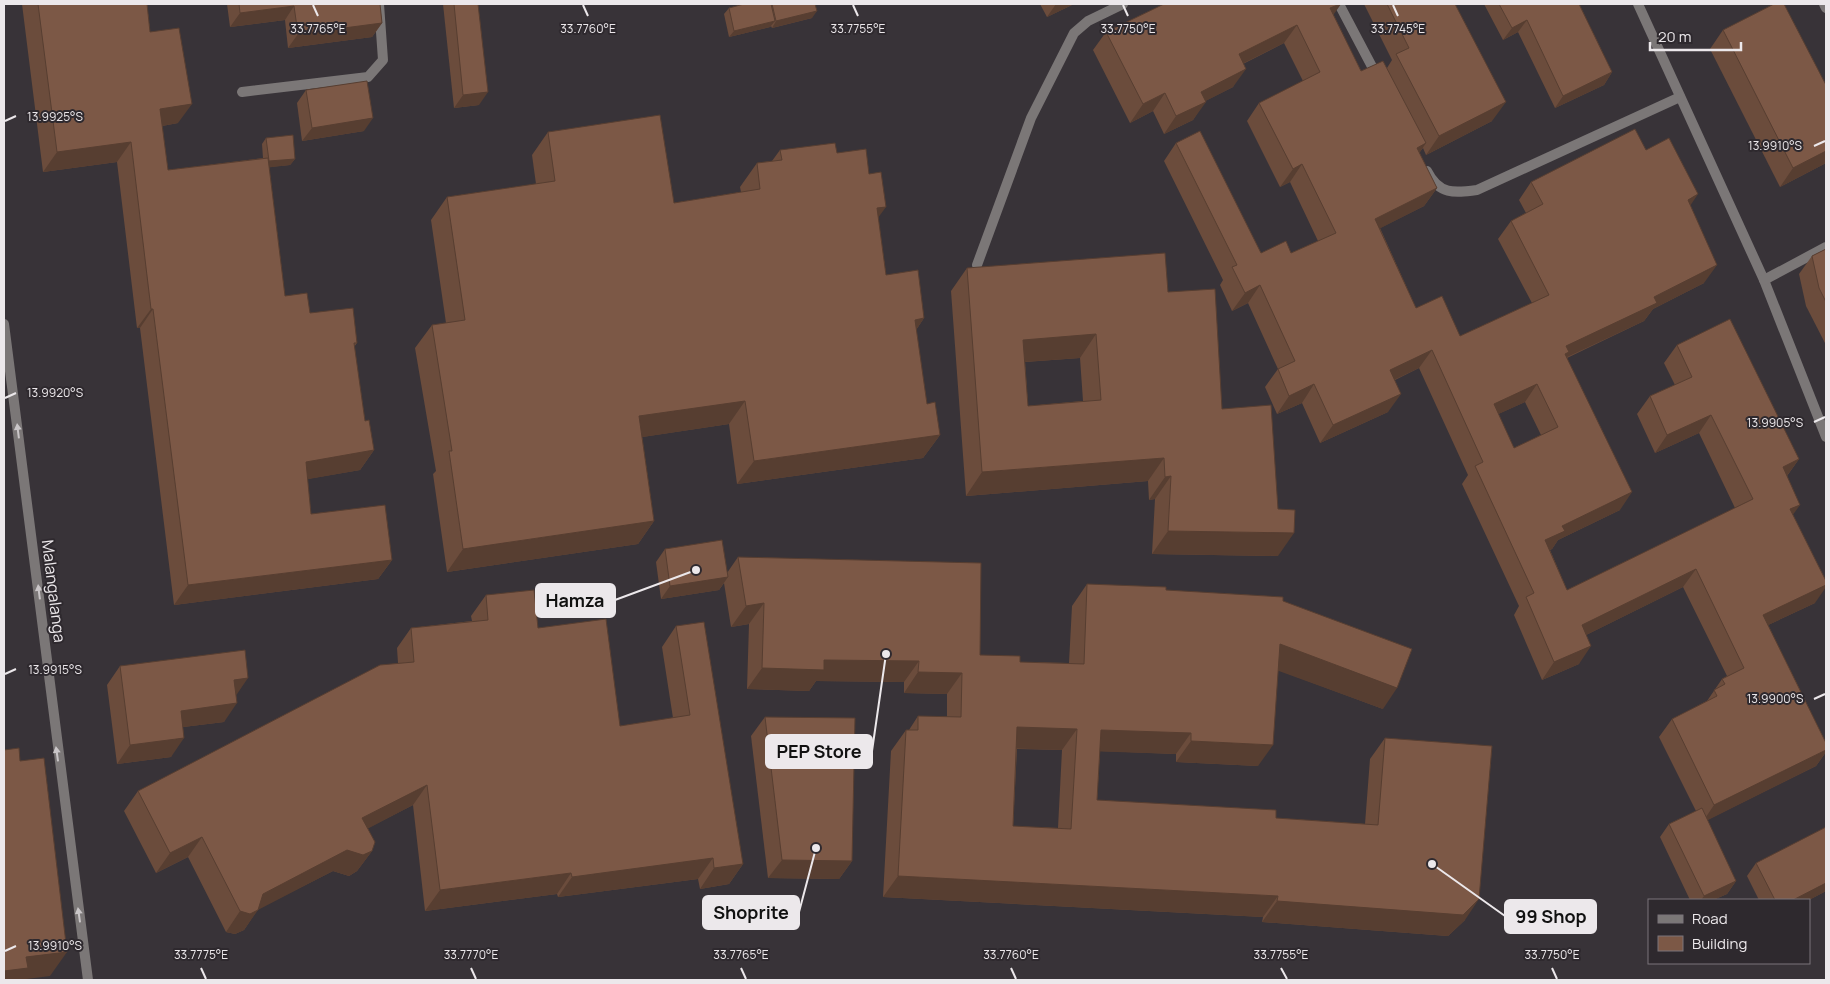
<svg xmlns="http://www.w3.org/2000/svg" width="1830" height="984" font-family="Manrope,sans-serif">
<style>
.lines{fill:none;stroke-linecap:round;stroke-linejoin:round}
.minor{stroke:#7b7777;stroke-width:10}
.tertiary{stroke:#7b7777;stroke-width:10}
.wall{fill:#6b4c3c;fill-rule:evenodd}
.shaded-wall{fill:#573e31}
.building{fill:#7c5846;stroke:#573e31;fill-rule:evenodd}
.oneway{fill:#cac6c8}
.ticks{fill:none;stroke:#ece8eb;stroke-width:2}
.labels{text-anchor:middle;stroke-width:4;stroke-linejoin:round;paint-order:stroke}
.street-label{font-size:16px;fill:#ece8eb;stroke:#2e292e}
.ticks-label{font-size:12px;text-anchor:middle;fill:#ece8eb;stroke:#2e292e;stroke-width:4;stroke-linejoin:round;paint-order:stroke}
.leader{fill:none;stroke:#ece8eb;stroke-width:2}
.callout-dot{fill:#ece8eb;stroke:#2e292e;stroke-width:2}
.callout{fill:#ece8eb;stroke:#ece8eb;stroke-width:2}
.callout-label{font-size:18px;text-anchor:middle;font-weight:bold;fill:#111}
</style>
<rect width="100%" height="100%" fill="#383338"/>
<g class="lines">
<!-- minor -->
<g class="minor">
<path d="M1339,4L1378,78"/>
<path d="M1638,4L1764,280L1826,437"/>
<path d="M242,92L368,77L383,60L379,4"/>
<path d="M1427,171C1439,195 1454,193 1477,190L1680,97"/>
<path d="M977,265L1031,118L1074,33L1088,21L1123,4"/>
<path d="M1764,280L1826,247"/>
</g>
<!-- tertiary -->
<g class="tertiary">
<path d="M1824,4L1826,8"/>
<path d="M4,324C32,543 58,762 88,980"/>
</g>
</g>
<!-- wall -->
<g class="wall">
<path d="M22,4H147L150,32L178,123L162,126L168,170L263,158L262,144L266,138L295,159L290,165L269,167L285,296L310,313L357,343L354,347L365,421L374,450L360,470L307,479L311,514L392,560L378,579L174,605L140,328H137L117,162L43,172Z"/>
<path d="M227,4H380L382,23L372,37L288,48L285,20L230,27Z"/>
<path d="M443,4H478L479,105L454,108Z"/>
<path d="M744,4H815L812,18L772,28L771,26L770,27L729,37L724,14L729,8Z"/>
<path d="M1040,4H1074L1047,17Z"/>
<path d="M1164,4H1341L1333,14L1361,71L1387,68L1392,60L1364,4H1455L1492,121L1426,155L1423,148L1419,153L1437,188L1424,206L1380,228L1416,308L1460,336L1532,303L1498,239L1511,221L1526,213L1519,200L1531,182L1646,150L1690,205L1704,283L1653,309L1644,321L1567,358L1620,510L1558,540L1552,549L1550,550L1567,590L1735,508L1699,433L1655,453L1637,414L1650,396L1675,385L1664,363L1677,345L1799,459L1787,476L1793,515L1815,603L1768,625L1826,743V752L1816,766L1707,820L1736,881L1727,894L1713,900H1690L1660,837L1669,824L1696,811L1659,737L1672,719L1707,701L1722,679L1727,676L1683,587L1586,635L1579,664L1542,680L1514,615L1519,606L1462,484L1468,475L1419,368L1395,380L1388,412L1320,443L1302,403L1277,414L1265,387L1278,369L1248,303L1232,311L1220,285L1223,280L1164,161L1176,143L1261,253H1291L1318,241L1290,182L1280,187L1247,121L1259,103L1303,81L1284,43L1243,64L1233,87L1205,101L1193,120L1164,134L1153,111L1130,123L1093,50L1106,32ZM1525,402L1541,435L1514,448L1498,414Z"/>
<path d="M1484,4H1579L1612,72L1604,85L1555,108L1518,32L1503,40Z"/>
<path d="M1723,30L1826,85V163L1780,187L1710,49Z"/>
<path d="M306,90L364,131L302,141L297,103Z"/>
<path d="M548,132L674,203L741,192L740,187L757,163L772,161L780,150L837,153L869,174L878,217L886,275L924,318L916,330L927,404L940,435L923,458L737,484L729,424L642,437L654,521L638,544L447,572L433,474L436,471L415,348L432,325L446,323L431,220L447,197L536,184L532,155Z"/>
<path d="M1826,249V345L1806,306L1799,274L1812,256Z"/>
<path d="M967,268L1168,292L1222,409L1278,556L1152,554L1155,499L1149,500L1148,481L966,496L951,291ZM1080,358L1083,401L1028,406L1025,362Z"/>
<path d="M665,549L727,573L738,557L980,655L1020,662L1069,663L1072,606L1087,584L1283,601L1383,709L1278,670L1258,766L1176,762V754L1100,751L1097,800L1276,818L1365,824L1370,759L1385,738L1465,920L1448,936L1262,922L1263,917L883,897L891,751L906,730H909L918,716L947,717V694L904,693V682L816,681L809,691L747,689L749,624L731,627L724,583L719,590L661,599L656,562ZM1017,749L1062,750L1058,828L1013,826Z"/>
<path d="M486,595L538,628L620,726L673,718L662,647L676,626L743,864L729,884L700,889L698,879L558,897L557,894L425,911L413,805L368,828L372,851L357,871L349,876L333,871L258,909L244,930L235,934L226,932L188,857L156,873L124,811L138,791L398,663L397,648L411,628L472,621L471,616Z"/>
<path d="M120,666L236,695L224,722L183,727L171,757L117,764L107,685Z"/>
<path d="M765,717L852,861L839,879L768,878L751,736Z"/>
<path d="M1756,863L1826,891L1809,900H1759L1747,876Z"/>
</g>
<!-- shaded-wall -->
<g class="shaded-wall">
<path d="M1056,4H1074L1047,17Z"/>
<path d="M1340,4H1341L1329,21L1330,8Z"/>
<path d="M294,6L285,20L230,27L240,13Z"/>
<path d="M817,11L812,18L772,28L776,21Z"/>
<path d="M1527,20L1518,32L1503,40L1512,28Z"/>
<path d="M775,21L770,27L729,37L734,31Z"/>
<path d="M382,23L372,37L288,48L298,34Z"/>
<path d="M1297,25L1284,43L1226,72L1239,54Z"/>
<path d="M1246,69L1233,87L1188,110L1201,92Z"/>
<path d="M1612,72L1604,85L1555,108L1563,96Z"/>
<path d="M488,92L479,105L454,108L463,95Z"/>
<path d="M1165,93L1153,111L1130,123L1143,104Z"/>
<path d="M1206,102L1193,120L1164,134L1176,116Z"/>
<path d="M1506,102L1492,121L1426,155L1439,136Z"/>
<path d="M192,104L178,123L146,129L160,109Z"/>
<path d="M373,118L364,131L302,141L312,128Z"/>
<path d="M131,142L117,162L43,172L57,152Z"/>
<path d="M1426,143L1414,161L1417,148Z"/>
<path d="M1826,151V163L1780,187L1793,168Z"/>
<path d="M295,159L290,165L264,168L269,161Z"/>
<path d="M1302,164L1290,182L1280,187L1293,169Z"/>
<path d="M1437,188L1424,206L1363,237L1375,219Z"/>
<path d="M1698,194L1686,212L1688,200Z"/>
<path d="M886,207L869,230L877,208Z"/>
<path d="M1717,265L1704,283L1653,309L1644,321L1565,358L1566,346L1654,297Z"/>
<path d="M1260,285L1248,303L1232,311L1245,293Z"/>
<path d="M151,309H153L140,328H137Z"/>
<path d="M924,318L908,342L915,320Z"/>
<path d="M1096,334L1080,358L1007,363L1023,340Z"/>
<path d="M1432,350L1419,368L1377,388L1390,370Z"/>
<path d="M1314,384L1302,403L1277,414L1289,396Z"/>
<path d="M1537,384L1525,402L1481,422L1494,404Z"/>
<path d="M1401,394L1388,412L1320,443L1333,425Z"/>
<path d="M745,401L729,424L623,440L639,416Z"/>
<path d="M1711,415L1699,433L1655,453L1667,435Z"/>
<path d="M940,435L923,458L737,484L754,461Z"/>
<path d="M374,450L360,470L292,482L306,462Z"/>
<path d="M1164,458L1148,481L966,496L982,472Z"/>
<path d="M1799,459L1786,477L1783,467Z"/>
<path d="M1171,476L1155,499L1149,500L1165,477Z"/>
<path d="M1632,492L1620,510L1558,540L1552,549L1533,558L1545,540L1562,526Z"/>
<path d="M1800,505L1787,523L1790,509Z"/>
<path d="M654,521L638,544L447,572L463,549Z"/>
<path d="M1168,531L1294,533L1278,556L1152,554Z"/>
<path d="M392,560L378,579L174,605L188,585Z"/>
<path d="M1696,569L1683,587L1570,643L1582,625Z"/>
<path d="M728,577L719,590L661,599L670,586Z"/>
<path d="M1826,585V587L1815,603L1751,633L1763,615Z"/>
<path d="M764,603L749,624L731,627L746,606Z"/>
<path d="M1280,644L1397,688L1383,709L1265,666Z"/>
<path d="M1591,646L1579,664L1542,680L1554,662Z"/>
<path d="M824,660L919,661L904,682L816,681L809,691L747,689L762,668Z"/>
<path d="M918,672L962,673L947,694L904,693Z"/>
<path d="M248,678L235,697L234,680Z"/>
<path d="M237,703L224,722L167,729L181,711Z"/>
<path d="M1017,727L1077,729L1062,750L1003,748Z"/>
<path d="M1101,730L1191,733L1176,754L1087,751Z"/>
<path d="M184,738L171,757L117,764L130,745Z"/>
<path d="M1191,741L1273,745L1258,766L1176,762Z"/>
<path d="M1826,750V752L1816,766L1702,823L1714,805Z"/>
<path d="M427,785L413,805L348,839L362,818Z"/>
<path d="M202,837L188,857L156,873L170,853Z"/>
<path d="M347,850L372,851L357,871L349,876L333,871L250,914L258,910L244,930L235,934L226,932L240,911L263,894Z"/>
<path d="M713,858L698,879L558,897L572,877Z"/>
<path d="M782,860L852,861L839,879L768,878Z"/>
<path d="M743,864L729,884L700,889L714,868Z"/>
<path d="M571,873L557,894L425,911L440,890Z"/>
<path d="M898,876L1278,896L1263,917L883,897Z"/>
<path d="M1736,881L1727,894L1713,900H1701L1704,896Z"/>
<path d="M1826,883V891L1809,900H1793Z"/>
<path d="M1479,899L1465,920L1448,936L1262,922L1277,901Z"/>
<path d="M67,952L50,976L19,980H4V971L26,957Z"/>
</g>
<!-- building -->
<g class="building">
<path d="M38,4H147L150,32L179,28L192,104L160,109L168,170L268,158L285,296L307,293L310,313L353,308L357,343H354L365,421L369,420L374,450L306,462L311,514L385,505L392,560L188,585L153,309H151L131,142L57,152Z"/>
<path d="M239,4H380L382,23L298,34L294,6L240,13Z"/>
<path d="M454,4H478L488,92L463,95Z"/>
<path d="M744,4H771L775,21L734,31L729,8Z"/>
<path d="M772,4H815L817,11L776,21Z"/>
<path d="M1164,4H1340L1330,8L1361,71L1383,61L1426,143L1417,148L1437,188L1375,219L1416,308L1442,296L1460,336L1549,295L1511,221L1543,204L1531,182L1635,129L1646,150L1669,138L1698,194L1688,200L1717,265L1654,297L1657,303L1566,346L1569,352L1565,354L1632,492L1562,526L1565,531L1545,540L1567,590L1753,499L1711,415L1667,435L1650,396L1692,377L1677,345L1730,319L1799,459L1783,467L1800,505L1790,509L1826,581V585L1763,615L1826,743V750L1714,805L1672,719L1717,696L1714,690L1725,684L1722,679L1744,668L1696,569L1582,625L1591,646L1554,662L1526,597L1534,593L1475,466L1483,462L1432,350L1390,370L1401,394L1333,425L1314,384L1289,396L1278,369L1295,361L1260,285L1245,293L1232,267L1237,265L1176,143L1200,131L1261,253L1286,241L1291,253L1336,233L1302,164L1293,169L1259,103L1320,72L1297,25L1239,54L1246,69L1201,92L1206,102L1176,116L1165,93L1143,104L1106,32ZM1537,384L1558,427L1514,448L1494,404Z"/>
<path d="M1387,4H1455L1506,102L1439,136L1396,54L1409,48Z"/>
<path d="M1499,4H1579L1612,72L1563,96L1527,20L1512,28Z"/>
<path d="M1774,4H1784L1826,85V151L1793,168L1723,30Z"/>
<path d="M367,81L373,118L312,128L306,90Z"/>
<path d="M660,115L674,203L760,189L757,163L782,160L780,150L835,143L837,153L866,149L869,174L881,172L886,207L877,208L886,275L918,270L924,318L915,320L927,404L935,402L940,435L754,461L745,401L639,416L654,521L463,549L449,451H452L432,325L465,320L447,197L555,181L548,132Z"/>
<path d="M293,135L295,159L269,161L266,138Z"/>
<path d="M1826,249V302L1819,288L1812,256Z"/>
<path d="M1165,253L1168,292L1215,289L1222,409L1271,405L1278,509L1295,510L1294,533L1168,531L1171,476L1165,477L1164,458L982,472L967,268ZM1096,334L1101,400L1028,406L1023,340Z"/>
<path d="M722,540L728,577L670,586L665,549Z"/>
<path d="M738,557L981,563L980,655L1020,656V662L1084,664L1087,584L1166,587V590L1283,597V601L1412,649L1397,688L1280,644L1273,745L1191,741V733L1101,730L1097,800L1276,810V818L1378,825L1385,738L1492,746L1479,899L1463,915L1277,901L1278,896L898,876L906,730H918V716L961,717L962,673L918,672L919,661L824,660V670L762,668L764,603L746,606ZM1017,727L1077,729L1071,829L1013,826Z"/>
<path d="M534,590L538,628L606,619L620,726L690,715L676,626L704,622L743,864L714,868L713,858L572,877L571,873L440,890L427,785L362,818L375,842L372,851L363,855L347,850L263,894L258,910L250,914L240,911L202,837L170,853L138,791L380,665L414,662L411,628L488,620L486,595Z"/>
<path d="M245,650L248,678L234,680L237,703L181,711L184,738L130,745L120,666Z"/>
<path d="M765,717L855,718L852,861L782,860Z"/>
<path d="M19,748L20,761L44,758L67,952L26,957L28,968L4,971V750Z"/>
<path d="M1702,808L1736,881L1704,896L1669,824Z"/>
<path d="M1826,827V883L1793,900H1775L1756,863Z"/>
</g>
<!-- one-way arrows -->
<defs><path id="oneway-solid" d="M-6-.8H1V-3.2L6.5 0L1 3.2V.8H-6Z" transform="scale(1.25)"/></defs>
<g class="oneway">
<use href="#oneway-solid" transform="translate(18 431) rotate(-97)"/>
<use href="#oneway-solid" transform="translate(39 592) rotate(-97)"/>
<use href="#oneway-solid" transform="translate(57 754) rotate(-98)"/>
<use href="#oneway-solid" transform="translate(79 915) rotate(-98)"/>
</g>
<!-- ticks -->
<path class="ticks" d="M313,5L318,16M583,5L588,16M853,5L858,16M1123,5L1128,16M1393,5L1398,16M5,121L16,116M1814,146L1825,141M5,398L16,393M1814,422L1825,417M5,674L16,669M1814,699L1825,694M5,951L16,946M201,968L206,979M471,968L476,979M741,968L746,979M1011,968L1016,979M1281,968L1287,979M1552,968L1557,979"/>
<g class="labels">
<!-- street labels -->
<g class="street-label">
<text transform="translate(54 591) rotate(83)" y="6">Malangalanga</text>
</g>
</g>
<g class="ticks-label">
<text x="318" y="33">33.7765°E</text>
<text x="588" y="33">33.7760°E</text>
<text x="858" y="33">33.7755°E</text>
<text x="1128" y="33">33.7750°E</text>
<text x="1398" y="33">33.7745°E</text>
<text x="55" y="121">13.9925°S</text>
<text x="1775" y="150">13.9910°S</text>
<text x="55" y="397">13.9920°S</text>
<text x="1775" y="427">13.9905°S</text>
<text x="55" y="674">13.9915°S</text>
<text x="1775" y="703">13.9900°S</text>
<text x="55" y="950">13.9910°S</text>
<text x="201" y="959">33.7775°E</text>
<text x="471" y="959">33.7770°E</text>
<text x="741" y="959">33.7765°E</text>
<text x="1011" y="959">33.7760°E</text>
<text x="1281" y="959">33.7755°E</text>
<text x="1552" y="959">33.7750°E</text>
</g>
<!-- callouts -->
<path class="leader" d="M696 570L615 600M886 654L872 751M816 848L799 912M1432 864L1505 916"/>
<g class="callout-dot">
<circle cx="696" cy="570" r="5"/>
<circle cx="886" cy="654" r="5"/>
<circle cx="816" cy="848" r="5"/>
<circle cx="1432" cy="864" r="5"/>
</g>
<g class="callout">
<rect x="536" y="584" width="79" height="33" rx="5"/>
<rect x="766" y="735" width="106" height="33" rx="5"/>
<rect x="703" y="896" width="96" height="33" rx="5"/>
<rect x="1505" y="900" width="91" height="33" rx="5"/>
</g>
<g class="callout-label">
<text x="575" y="607">Hamza</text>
<text x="819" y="758">PEP Store</text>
<text x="751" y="919">Shoprite</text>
<text x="1551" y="923">99 Shop</text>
</g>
<!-- border -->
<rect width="1830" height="984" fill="none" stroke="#ece8eb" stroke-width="10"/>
<!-- legend -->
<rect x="1648" y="899" width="162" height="65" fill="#2e292e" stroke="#7a757a"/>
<rect x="1658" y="915" width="25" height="8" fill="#7b7777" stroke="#7a757a"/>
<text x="1692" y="924" font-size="15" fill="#ece8eb">Road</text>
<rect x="1658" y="936" width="25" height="15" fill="#7c5846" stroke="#7a757a"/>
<text x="1692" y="949" font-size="15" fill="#ece8eb">Building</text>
<!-- scale -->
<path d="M1650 42v8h91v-8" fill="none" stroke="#ece8eb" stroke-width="2.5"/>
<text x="1658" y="42" font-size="15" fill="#ece8eb" stroke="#2e292e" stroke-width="4" paint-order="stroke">20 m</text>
</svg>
